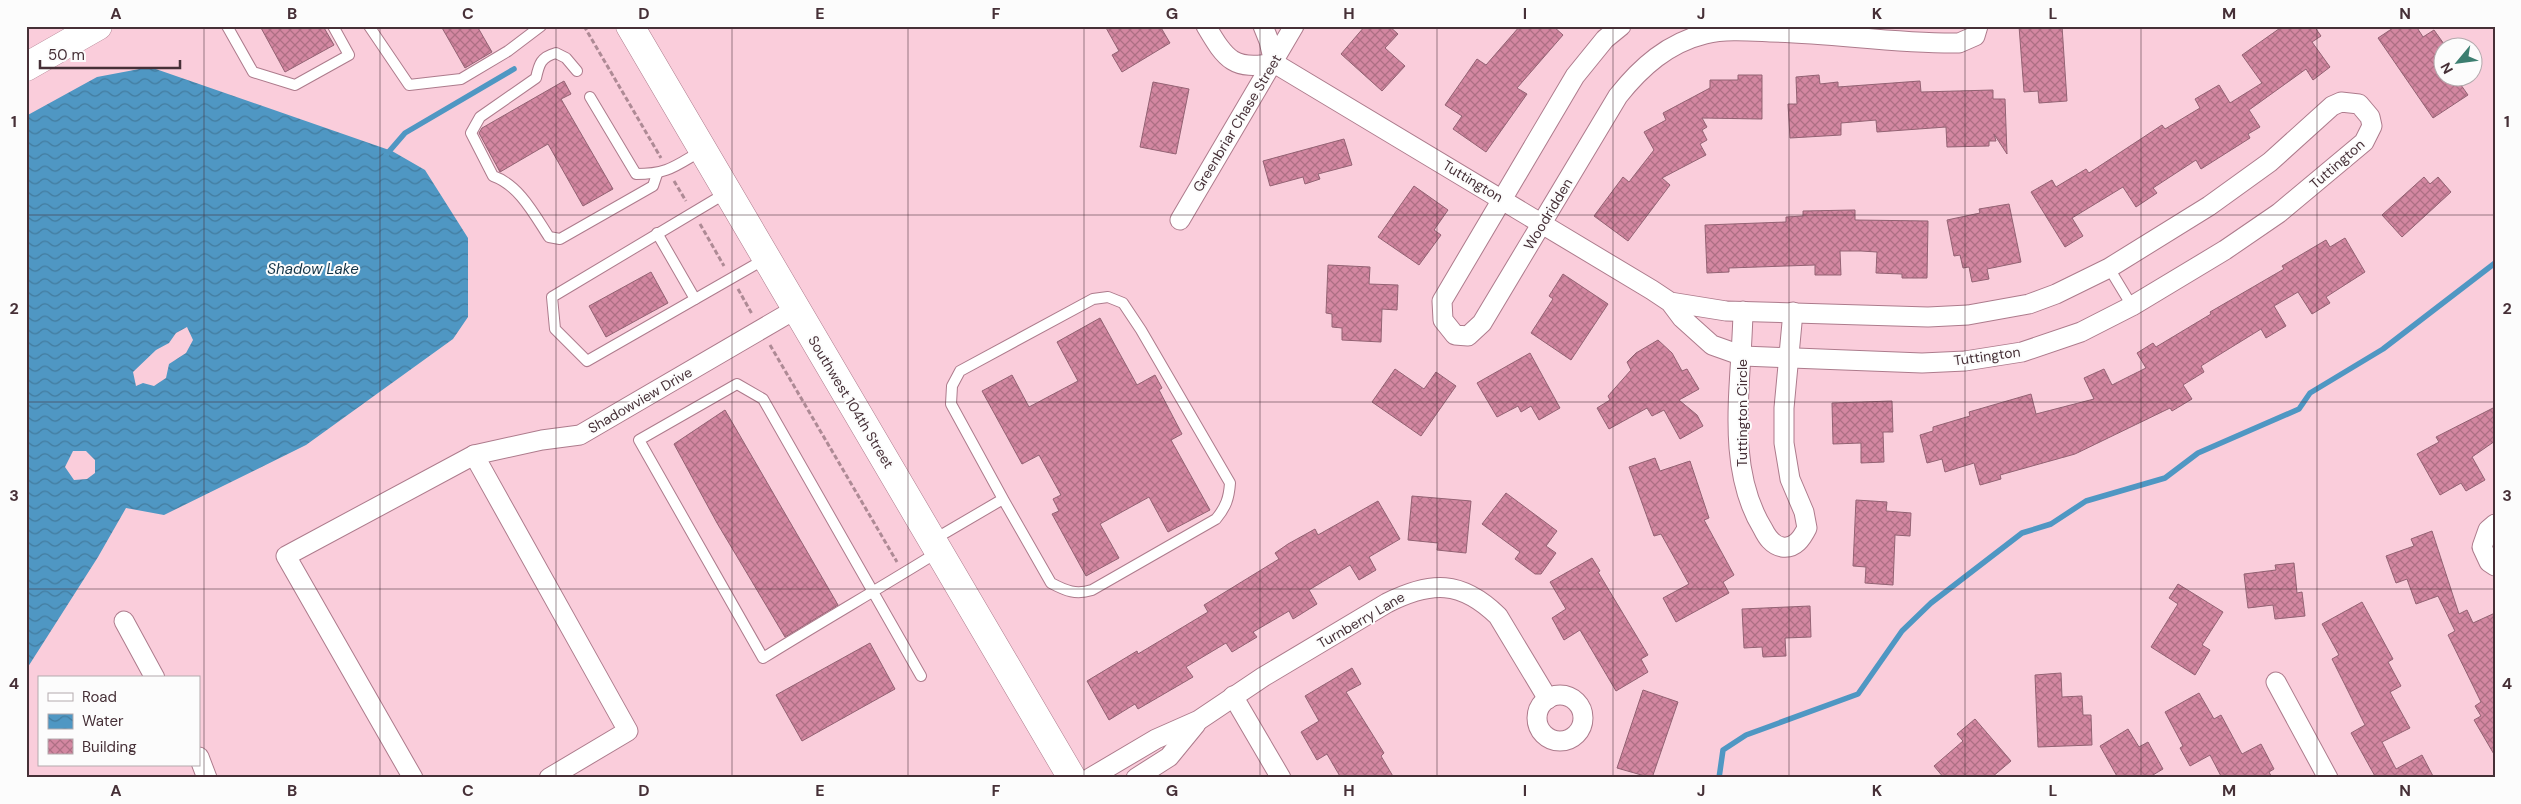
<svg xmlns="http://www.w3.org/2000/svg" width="2521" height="804" font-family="'DM Sans',sans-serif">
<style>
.water{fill:url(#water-waves);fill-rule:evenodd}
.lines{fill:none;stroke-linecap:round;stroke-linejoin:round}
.stream{stroke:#4f97c3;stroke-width:5.5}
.building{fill:url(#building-cross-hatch);stroke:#936273}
.lane-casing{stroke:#ad7b8c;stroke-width:12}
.street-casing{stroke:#ad7b8c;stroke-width:21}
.secondary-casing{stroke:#ad7b8c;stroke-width:29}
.path{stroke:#ae8a95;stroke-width:3;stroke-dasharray:5 2.5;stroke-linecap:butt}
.lane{stroke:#fff;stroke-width:10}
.street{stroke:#fff;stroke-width:19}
.secondary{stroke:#fff;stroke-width:28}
.grid{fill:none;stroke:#463037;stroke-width:1;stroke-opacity:0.55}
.labels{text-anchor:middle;stroke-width:4;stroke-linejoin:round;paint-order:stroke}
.street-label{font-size:14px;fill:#463037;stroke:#fcfcfc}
.water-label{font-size:15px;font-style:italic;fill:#143548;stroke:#fcfcfc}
.neatline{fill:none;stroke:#463037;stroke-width:2}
.grid-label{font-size:16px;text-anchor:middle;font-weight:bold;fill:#463037}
</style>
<defs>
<pattern id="water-waves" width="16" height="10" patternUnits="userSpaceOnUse" patternTransform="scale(1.25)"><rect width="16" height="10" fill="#4f97c3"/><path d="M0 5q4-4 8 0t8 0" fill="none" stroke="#437c9f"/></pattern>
<pattern id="building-cross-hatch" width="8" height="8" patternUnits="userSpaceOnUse" patternTransform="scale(1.25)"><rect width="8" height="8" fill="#d387a1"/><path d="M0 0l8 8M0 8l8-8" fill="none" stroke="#ad6f84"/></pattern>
</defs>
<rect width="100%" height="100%" fill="#facddb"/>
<!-- water -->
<path class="water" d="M150,67L392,151L425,170L468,238V317L453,339L306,445L164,515L126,508L98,557L26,670V116L97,77ZM187,327L193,340L186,353L169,364L166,378L154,386L143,383L136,386L133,372L156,350L169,343L176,333ZM73,451H86L95,460V473L87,479L74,480L65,467Z"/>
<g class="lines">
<!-- stream -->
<g class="stream">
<path d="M386,155L405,133L514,69"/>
<path d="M1719,778L1723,750L1746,735L1858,694L1902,631L1931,603L2022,533L2051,524L2086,501L2165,478L2198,453L2299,409L2310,393L2383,349L2495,263"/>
</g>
</g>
<!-- building -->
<g class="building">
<path d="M260,26H323L334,45L285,72Z"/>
<path d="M441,26H477L492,52L465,68Z"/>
<path d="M1105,26H1160L1170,43L1122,72L1112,55L1119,51Z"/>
<path d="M1365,26H1389L1398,34L1385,48L1405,66L1382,91L1341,54Z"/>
<path d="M1520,26H1553L1563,35L1517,88L1527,94L1486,152L1453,129L1462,116L1445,105L1477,59L1486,65Z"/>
<path d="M2019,26H2062L2067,101L2039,103L2038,91L2024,92Z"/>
<path d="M2283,26H2314L2321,36L2312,42L2330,67L2313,80L2306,69L2249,110L2260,127L2248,134L2250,138L2201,169L2196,160L2153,188L2157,193L2136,207L2123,187L2072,218L2083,236L2065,247L2031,192L2052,180L2056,187L2086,169L2089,173L2162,125L2165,129L2200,108L2195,99L2219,85L2230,103L2262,83L2242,55Z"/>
<path d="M2396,26H2416L2423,37L2434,30L2444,44V78H2456L2468,95L2433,118L2378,38Z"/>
<path d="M1738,75H1762V119L1702,118L1707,127L1702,130L1707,140L1700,144L1706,155L1662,178L1670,185L1628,241L1594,216L1623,177L1629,182L1654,150L1644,132L1666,120L1663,113L1710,88V80H1738Z"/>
<path d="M1819,75L1820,84L1838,82V87L1920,81L1921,92L1993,90V99H2005L2007,154L1994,134L1996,141H1989V146L1947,147L1946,127L1877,132L1876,120L1841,123V135L1790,138L1788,104H1797L1796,77Z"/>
<path d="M564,81L571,94L561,99L613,189L583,206L548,144L500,172L479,133L482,128Z"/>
<path d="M1153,82L1189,89L1176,154L1140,147Z"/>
<path d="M1344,139L1352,165L1318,174L1320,179L1305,184L1303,177L1270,186L1263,161Z"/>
<path d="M2424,177L2430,184L2438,177L2451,192L2402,237L2382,215Z"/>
<path d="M1414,186L1448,210L1434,230L1441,235L1419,265L1378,237Z"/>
<path d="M2009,204L2021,262L1987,269L1989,279L1972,282L1969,267L1963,268L1960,255L1954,256L1947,220L1980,213L1979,209Z"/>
<path d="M1855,210V220L1928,221L1927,278H1902V274L1876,273L1877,252L1861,251H1840L1841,275H1815V265L1729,268V272L1707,273L1705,225L1786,222V217L1803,216V211Z"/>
<path d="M2345,238L2365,272L2326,297L2330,303L2312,314L2298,292L2274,306L2286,326L2266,338L2261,329L2201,366L2204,372L2183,385L2192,399L2172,411L2170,408L2075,454L2000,475L2001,479L1980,485L1974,463L1945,472L1942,459L1927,463L1920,435L1933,431V427L1970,416L1969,412L2031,394L2036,414L2094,399L2084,378L2104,369L2112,385L2146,368L2137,353L2153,343L2156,347L2211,314L2210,312L2284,269L2282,266L2326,240L2330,247Z"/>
<path d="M1328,265L1370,267L1369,284L1398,285L1397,310L1382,309L1381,342L1342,340V328L1332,327V314L1326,313Z"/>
<path d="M651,272L668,303L606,337L589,306Z"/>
<path d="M1563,274L1608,304L1571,360L1531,333L1553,299L1549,296Z"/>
<path d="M1100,318L1137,385L1155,375L1162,388L1159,390L1182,434L1171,440L1210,510L1168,532L1149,497L1100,524L1119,558L1086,576L1052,514L1059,511L1053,499L1061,495L1039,455L1022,464L982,391L1012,375L1029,407L1078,381L1057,342Z"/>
<path d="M1658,340L1672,353L1682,371L1687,369L1699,389L1679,400L1697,415L1703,426L1680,439L1664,410L1652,416L1647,408L1609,429L1597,408L1610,400L1608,396L1631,370L1627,362L1636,353Z"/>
<path d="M1530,353L1560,408L1539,420L1531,406L1521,412L1518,406L1497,417L1477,383Z"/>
<path d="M1395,369L1424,389L1436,372L1456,386L1421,436L1372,402Z"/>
<path d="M1892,401L1893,432H1883L1884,462L1861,463V443L1833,444L1832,403Z"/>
<path d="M2495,407V441L2472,457L2485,480L2466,491L2461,483L2440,495L2417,454L2439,442L2436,437Z"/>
<path d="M725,410L838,605L785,637L717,523L674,444Z"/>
<path d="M1655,458L1660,471L1690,461L1709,518L1704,520L1734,575L1723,582L1729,593L1676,622L1663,598L1689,584L1661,534L1654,536L1629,467Z"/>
<path d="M1506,493L1557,531L1546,546L1556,553L1541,574H1535L1515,559L1520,552L1482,524Z"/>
<path d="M1412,496L1471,501L1466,553L1437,550L1438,543L1408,540Z"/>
<path d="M1856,500L1887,502L1886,511L1911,513L1910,536L1895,535L1893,585L1865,583L1866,567L1853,566Z"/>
<path d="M1378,501L1400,539L1369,557L1376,570L1359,580L1350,565L1309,590L1317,604L1293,619L1289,611L1253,632L1257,637L1232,652L1226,643L1186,667L1193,677L1138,709L1135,704L1109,720L1087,681L1137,651L1138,654L1208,612L1204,605L1279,559L1275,553L1288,544L1315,529L1318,535Z"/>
<path d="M2432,531L2459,614L2467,610L2473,623L2495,613V756L2474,720L2481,716L2475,706L2481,702L2448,635L2455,631L2438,596L2416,604L2407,579L2396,583L2386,556L2414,546L2411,539Z"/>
<path d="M1592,558L1600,571L1598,572L1648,655L1641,659L1648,672L1616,691L1580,630L1564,640L1552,618L1566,609L1550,582Z"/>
<path d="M2294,563L2297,593L2302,592L2305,616L2275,619L2273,605L2248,608L2244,574L2276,570L2275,565Z"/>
<path d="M2178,584L2223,612L2202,645L2210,650L2195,675L2151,647L2178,604L2169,598Z"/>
<path d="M2362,602L2393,659L2388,662L2401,686L2390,692L2410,728L2382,742L2396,769L2422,755L2434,778H2376L2351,733L2365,725L2332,659L2339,655L2322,624Z"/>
<path d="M1810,606L1811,637L1785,638L1786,656L1763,657L1762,647L1744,648L1742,609Z"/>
<path d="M870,643L895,689L802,741L776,695Z"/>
<path d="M1352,668L1361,684L1346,692L1384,753L1381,756L1394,778H1341L1327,754L1317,760L1301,732L1319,721L1305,696Z"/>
<path d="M2061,673L2062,697L2082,696L2083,715H2091L2092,745L2038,747L2035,675Z"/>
<path d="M1643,690L1678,702L1652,778L1617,768Z"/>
<path d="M2199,693L2214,719L2221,715L2242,754L2261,744L2274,769L2269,772L2272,778H2222L2210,755L2190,766L2180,748L2183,746L2165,712Z"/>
<path d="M1975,719L2011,761L1991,778H1944L1934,766L1963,741L1957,734Z"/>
<path d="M2128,729L2139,747L2148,742L2163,769L2148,778H2118L2100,746Z"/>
</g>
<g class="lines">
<defs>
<g id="lane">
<path d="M227,26L253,72L295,85L349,55L333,26"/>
<path d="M369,26L409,85L461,79L508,51L541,26"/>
<path d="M577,71L566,58L556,53C541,57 539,64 536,78L480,117L471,133L493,176C519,185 534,214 549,237L560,239L653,186L657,174"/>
<path d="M590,97L636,174C668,174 675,166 701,151"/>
<path d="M726,193L552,297L555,329L587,361L765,259"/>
<path d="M657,233L695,299"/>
<path d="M2109,268L2132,306"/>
<path d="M933,540L1003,499L1051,583C1066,591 1076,595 1092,590L1216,519C1226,507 1229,498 1230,483L1141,330L1123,303L1108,297L1093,299L960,371L952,386L951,404L1003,499"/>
<path d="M921,676L763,399L737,384L639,440L763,658C821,622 880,588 938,552"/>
</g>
<g id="street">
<path d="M1206,26C1226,60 1234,71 1274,63L1652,290L1670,302L1682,318L1712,345L1743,356L1922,363L1965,361L2022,352L2081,332L2132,306L2225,250L2279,213L2364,142L2372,126L2370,117L2359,104L2341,102L2332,106L2270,162L2209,206L2109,268L2056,294L2029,304L1968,315L1928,317L1726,311L1670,302"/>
<path d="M1263,26L1269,41L1274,63"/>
<path d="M1621,26L1605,39L1575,76L1442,301L1443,320L1455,335L1468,336L1482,323L1618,96C1641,67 1668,43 1705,34C1726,29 1749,31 1770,32C1833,33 1896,44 1959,43L1975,36L1978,26"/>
<path d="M1180,220L1294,26"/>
<path d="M1743,311C1742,382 1724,466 1763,529C1767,537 1772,545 1782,547C1795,549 1802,538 1807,528L1804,512L1790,479L1784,443V408L1793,312"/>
<path d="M474,455L628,731L549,778"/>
<path d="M2495,524L2488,530L2482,547L2489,562L2495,566"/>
<path d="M124,621L155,678"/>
<path d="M2276,682L2328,778"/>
<circle cx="1560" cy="718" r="23"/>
<path d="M1233,696L1281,778"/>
<path d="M199,757L207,778"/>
<path d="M413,778L286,556L474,455L542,440L580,435L796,309"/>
<path d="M1090,778L1156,739L1199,720L1263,677L1387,603C1431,581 1461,580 1498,616L1548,699"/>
<path d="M1136,778L1169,757L1196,724"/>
</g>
<g id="secondary">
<path d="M630,26L1072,778"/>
<path d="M26,67L98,26"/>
</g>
</defs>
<!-- lane casing -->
<use href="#lane" class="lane-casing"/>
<!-- street casing -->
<use href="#street" class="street-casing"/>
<!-- secondary casing -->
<use href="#secondary" class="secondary-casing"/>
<!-- path -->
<g class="path">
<path d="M584,26L661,158"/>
<path d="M674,181L686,201"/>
<path d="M700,224L724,266"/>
<path d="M738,289L752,314"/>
<path d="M770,345L897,562"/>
</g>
<!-- lane -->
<use href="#lane" class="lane"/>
<!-- street -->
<use href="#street" class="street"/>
<!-- secondary -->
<use href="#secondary" class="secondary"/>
</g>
<!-- grid -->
<path class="grid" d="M204,26V778M380,26V778M556,26V778M732,26V778M908,26V778M1084,26V778M1260,26V778M1437,26V778M1613,26V778M1789,26V778M1965,26V778M2141,26V778M2317,26V778M26,215H2495M26,402H2495M26,589H2495"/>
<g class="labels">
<!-- street labels -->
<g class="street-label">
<text transform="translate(1237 123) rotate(-59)" y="5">Greenbriar Chase Street</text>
<text transform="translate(2337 164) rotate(-41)" y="5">Tuttington</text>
<text transform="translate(1473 181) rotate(31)" y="5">Tuttington</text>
<text transform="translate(1548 214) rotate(-59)" y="5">Woodridden</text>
<text transform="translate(1987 356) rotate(-8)" y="5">Tuttington</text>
<text transform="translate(640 400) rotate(-30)" y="5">Shadowview Drive</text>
<text transform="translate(851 402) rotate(59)" y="5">Southwest 104th Street</text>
<text transform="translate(1742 413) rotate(-90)" y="5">Tuttington Circle</text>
<text transform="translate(1361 620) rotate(-30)" y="5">Turnberry Lane</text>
</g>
<!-- water labels -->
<g class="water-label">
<text x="313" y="274">Shadow Lake</text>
</g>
</g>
<!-- border -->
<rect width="2521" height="804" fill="none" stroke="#fcfcfc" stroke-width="55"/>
<!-- legend -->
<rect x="38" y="676" width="162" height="90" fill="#fcfcfc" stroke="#b3aaad"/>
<rect x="48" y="693" width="25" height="8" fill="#ffffff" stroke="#b3aaad"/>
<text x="82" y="702" font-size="15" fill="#463037">Road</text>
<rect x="48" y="714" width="25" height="15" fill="url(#water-waves)" stroke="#b3aaad"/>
<text x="82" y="726" font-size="15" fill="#463037">Water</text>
<rect x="48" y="739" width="25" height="15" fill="url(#building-cross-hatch)" stroke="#b3aaad"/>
<text x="82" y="752" font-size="15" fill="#463037">Building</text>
<!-- north arrow -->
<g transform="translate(2458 62) rotate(241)"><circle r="24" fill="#fcfcfc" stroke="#b3aaad"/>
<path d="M0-4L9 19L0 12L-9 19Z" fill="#3c7e70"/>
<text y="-8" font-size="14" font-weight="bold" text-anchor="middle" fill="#463037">N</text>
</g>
<!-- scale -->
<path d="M40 60v8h140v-8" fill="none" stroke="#463037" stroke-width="2.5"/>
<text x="48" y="60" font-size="15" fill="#463037" stroke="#fcfcfc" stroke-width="4" paint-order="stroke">50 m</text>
<rect x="28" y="28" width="2466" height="748" class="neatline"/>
<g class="grid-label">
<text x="116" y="19">A</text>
<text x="292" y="19">B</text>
<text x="468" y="19">C</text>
<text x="644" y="19">D</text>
<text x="820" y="19">E</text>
<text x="996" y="19">F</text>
<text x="1172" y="19">G</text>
<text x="1349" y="19">H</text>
<text x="1525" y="19">I</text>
<text x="1701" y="19">J</text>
<text x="1877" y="19">K</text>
<text x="2053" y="19">L</text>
<text x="2229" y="19">M</text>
<text x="2405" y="19">N</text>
<text x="14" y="127">1</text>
<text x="2507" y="127">1</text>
<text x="14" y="314">2</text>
<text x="2507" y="314">2</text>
<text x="14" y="501">3</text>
<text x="2507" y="501">3</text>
<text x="14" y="689">4</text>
<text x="2507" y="689">4</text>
<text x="116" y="796">A</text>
<text x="292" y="796">B</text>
<text x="468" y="796">C</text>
<text x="644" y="796">D</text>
<text x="820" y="796">E</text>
<text x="996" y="796">F</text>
<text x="1172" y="796">G</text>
<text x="1349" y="796">H</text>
<text x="1525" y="796">I</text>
<text x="1701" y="796">J</text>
<text x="1877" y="796">K</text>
<text x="2053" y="796">L</text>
<text x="2229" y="796">M</text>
<text x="2405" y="796">N</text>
</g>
</svg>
